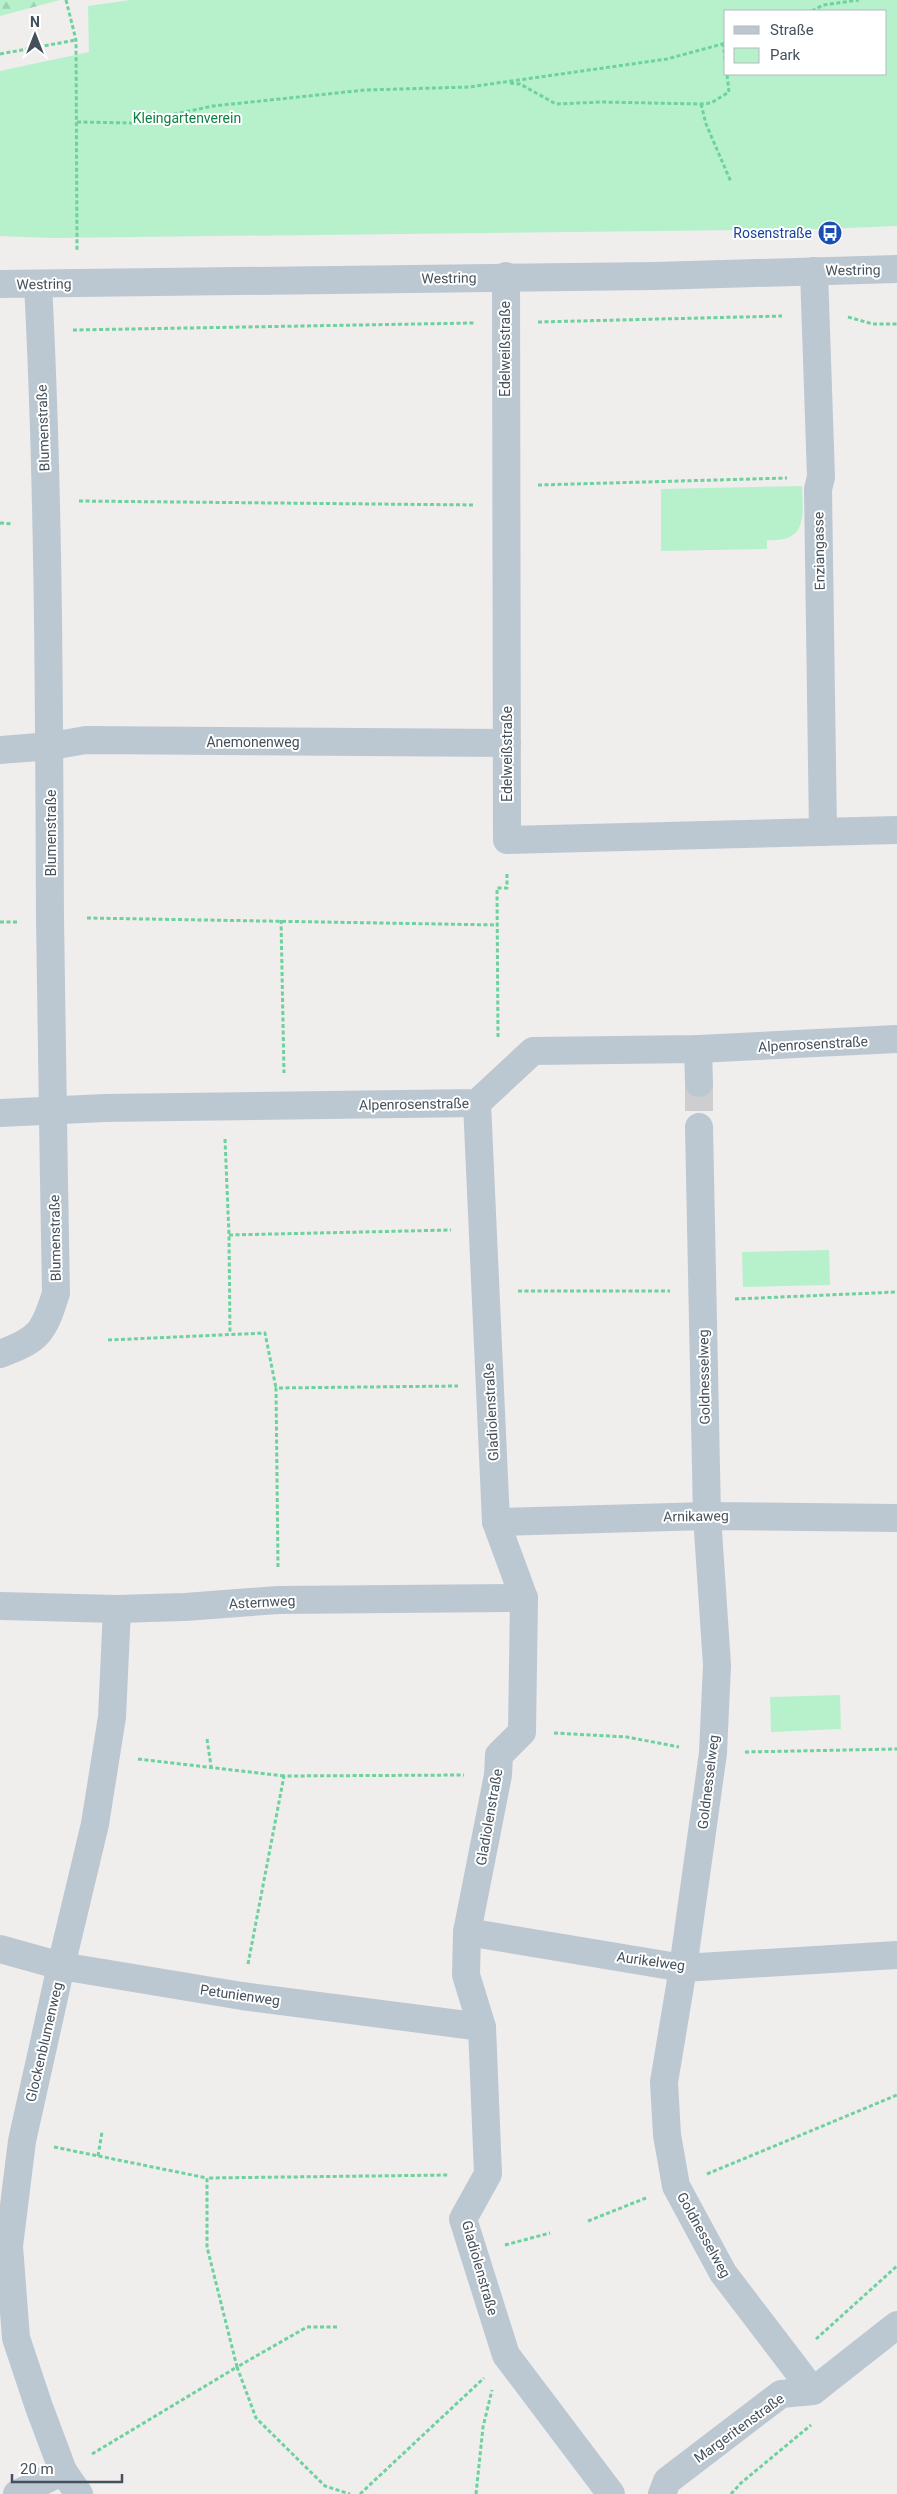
<svg xmlns="http://www.w3.org/2000/svg" width="897" height="2494" font-family="Roboto,sans-serif">
<style>
.green{fill:#b7f1cc;fill-rule:evenodd}
.forest{fill:url(#forest-firs)}
.lines{fill:none;stroke-linecap:round;stroke-linejoin:round}
.street-tunnel{stroke:#ceced0;stroke-width:28;stroke-dasharray:28 14;stroke-linecap:butt}
.path{stroke:#6dd29e;stroke-width:3;stroke-dasharray:4 2.5;stroke-linecap:butt}
.street{stroke:#bcc8d1;stroke-width:28}
.labels{text-anchor:middle;stroke-width:4;stroke-linejoin:round;paint-order:stroke}
.park-label{font-size:14px;fill:#108146;stroke:#fff}
.transit-label{font-size:14px;fill:#164399;stroke:#fff;text-anchor:end}
.street-label{font-size:14px;fill:#44515c;stroke:#fff}
</style>
<defs>
<pattern id="forest-firs" width="22" height="20" patternUnits="userSpaceOnUse" patternTransform="scale(1.25)"><rect width="22" height="20" fill="#b7f1cc"/><path d="M5 1l3.5 6h-7zM16 11l3.5 6h-7z" fill="#9fd0b2"/></pattern>
</defs>
<rect width="100%" height="100%" fill="#f0eded"/>
<!-- green -->
<g class="green">
<path d="M130,0H897V226L822,229L52,238L0,236V71L89,52L88,6ZM726,11H886V74H726Z"/>
<path d="M802,486C803,515 808,543 767,540V549L661,551V489Z"/>
<path d="M829,1250L830,1285L743,1287L742,1252Z"/>
<path d="M840,1695L841,1729L771,1732L770,1697Z"/>
</g>
<!-- forest -->
<path class="forest" d="M0,0H60L0,16Z"/>
<g class="lines">
<!-- street-tunnel -->
<path class="street-tunnel" d="M699,1083V1127"/>
<!-- path -->
<g class="path">
<path d="M66,0L76,40L77,250"/>
<path d="M812,11L823,5L859,0"/>
<path d="M723,43L726,67"/>
<path d="M0,54L76,40"/>
<path d="M510,83L520,84L556,104L602,102L701,104L711,103L729,92L727,74"/>
<path d="M701,104L706,124L731,182"/>
<path d="M77,122L132,123L213,106L365,90L469,87L667,59L726,43"/>
<path d="M848,317L873,324H897"/>
<path d="M538,322L782,316"/>
<path d="M73,330L474,323"/>
<path d="M538,485L787,478"/>
<path d="M79,501L475,505"/>
<path d="M0,523L13,524"/>
<path d="M87,918L498,925"/>
<path d="M281,920L284,1073"/>
<path d="M0,922H18"/>
<path d="M498,1037L497,888H507V873"/>
<path d="M225,1139L229,1235L230,1333"/>
<path d="M229,1235L451,1230"/>
<path d="M518,1291H670"/>
<path d="M735,1299L897,1292"/>
<path d="M108,1340L265,1333L276,1388"/>
<path d="M278,1567L276,1388L458,1386"/>
<path d="M554,1733L627,1737L679,1747"/>
<path d="M207,1739L211,1766"/>
<path d="M745,1752L897,1749"/>
<path d="M138,1759L284,1776"/>
<path d="M248,1964L284,1776L464,1775"/>
<path d="M54,2147L207,2178"/>
<path d="M98,2156L102,2132"/>
<path d="M707,2174L897,2095"/>
<path d="M588,2221L646,2198"/>
<path d="M505,2245L550,2233"/>
<path d="M337,2327H307L237,2367L256,2418L325,2486L350,2494"/>
<path d="M816,2339L897,2266"/>
<path d="M92,2454L237,2367L207,2247V2178L449,2175"/>
<path d="M360,2494L484,2378"/>
<path d="M476,2494L483,2427L492,2390"/>
<path d="M731,2494L741,2483L811,2425"/>
</g>
<!-- street -->
<g class="street">
<path d="M814,271L821,477L818,489L823,832"/>
<path d="M506,276L507,840L897,830"/>
<path d="M0,284L655,276L897,269"/>
<path d="M0,750L51,746L86,740L507,743"/>
<path d="M698,1049L699,1083"/>
<path d="M477,1103L496,1522L524,1598L522,1732L499,1755L498,1775L467,1932L466,1975L482,2027L488,2174L463,2219L506,2355L611,2494"/>
<path d="M0,1113L104,1108L477,1103L533,1051L698,1049L897,1039"/>
<path d="M699,1127L707,1516L717,1665L713,1753L683,1968L664,2082L667,2135L676,2186L723,2273L813,2391"/>
<path d="M0,1354C39,1340 44,1332 56,1293C54,1168 51,1043 50,918C49,707 49,495 38,284"/>
<path d="M496,1522L707,1516L897,1518"/>
<path d="M0,1606L117,1609L185,1607L278,1600L524,1598"/>
<path d="M467,1932L683,1968L897,1955"/>
<path d="M0,1949L61,1966L242,1996L482,2027"/>
<path d="M17,2494L63,2471"/>
<path d="M79,2494L63,2471L39,2407L16,2338L9,2246L22,2141L61,1966L95,1824L112,1717L117,1609"/>
<path d="M662,2494L667,2481L781,2394L813,2391L897,2325"/>
</g>
</g>
<!-- icons -->
<defs>
<symbol id="bus-disc" viewBox="-11 -11 22 22"><circle r="9.5" fill="#1a4fb4" stroke="#fff"/><path d="M-5-6H5V4H4V6H2V4H-2V6H-4V4H-5ZM-3.5-4V0h7V-4ZM-3.5 1.2v1.5H-2V1.2ZM2 1.2v1.5H3.5V1.2Z" fill="#fff"/></symbol>
</defs>
<g fill-rule="evenodd">
<use href="#bus-disc" x="816" y="219" width="28" height="28"/>
</g>
<g class="labels">
<!-- park labels -->
<g class="park-label">
<text x="187" y="123">Kleingartenverein</text>
</g>
<!-- transit labels -->
<g class="transit-label">
<text x="812" y="238">Rosenstraße</text>
</g>
<!-- street labels -->
<g class="street-label">
<text transform="translate(853 270) rotate(-1)" y="5">Westring</text>
<text transform="translate(449 278) rotate(-1)" y="5">Westring</text>
<text transform="translate(44 284) rotate(-1)" y="5">Westring</text>
<text transform="translate(505 349) rotate(-90)" y="5">Edelweißstraße</text>
<text transform="translate(43 428) rotate(-92)" y="5">Blumenstraße</text>
<text transform="translate(819 551) rotate(-91)" y="5">Enziangasse</text>
<text x="253" y="747">Anemonenweg</text>
<text transform="translate(507 754) rotate(-90)" y="5">Edelweißstraße</text>
<text transform="translate(51 833) rotate(-90)" y="5">Blumenstraße</text>
<text transform="translate(813 1044) rotate(-3)" y="5">Alpenrosenstraße</text>
<text transform="translate(414 1104) rotate(-1)" y="5">Alpenrosenstraße</text>
<text transform="translate(55 1238) rotate(-91)" y="5">Blumenstraße</text>
<text transform="translate(704 1377) rotate(-91)" y="5">Goldnesselweg</text>
<text transform="translate(491 1412) rotate(-93)" y="5">Gladiolenstraße</text>
<text transform="translate(696 1516) rotate(-1)" y="5">Arnikaweg</text>
<text transform="translate(262 1602) rotate(-3)" y="5">Asternweg</text>
<text transform="translate(708 1782) rotate(-83)" y="5">Goldnesselweg</text>
<text transform="translate(489 1817) rotate(-80)" y="5">Gladiolenstraße</text>
<text transform="translate(651 1961) rotate(8)" y="5">Aurikelweg</text>
<text transform="translate(240 1995) rotate(8)" y="5">Petunienweg</text>
<text transform="translate(44 2042) rotate(-77)" y="5">Glockenblumenweg</text>
<text transform="translate(704 2235) rotate(61)" y="5">Goldnesselweg</text>
<text transform="translate(480 2268) rotate(74)" y="5">Gladiolenstraße</text>
<text transform="translate(739 2428) rotate(-36)" y="5">Margeritenstraße</text>
</g>
</g>
<!-- legend -->
<rect x="724" y="10" width="162" height="65" fill="#ffffff" stroke="#b4b9be"/>
<rect x="734" y="26" width="25" height="8" fill="#bcc8d1" stroke="#b4b9be"/>
<text x="770" y="35" font-size="15" fill="#44515c">Straße</text>
<rect x="734" y="48" width="25" height="15" fill="#b7f1cc" stroke="#b4b9be"/>
<text x="770" y="60" font-size="15" fill="#44515c">Park</text>
<!-- north arrow -->
<g transform="translate(35 35)" stroke="#ffffff" stroke-width="4" paint-order="stroke">
<path d="M0-4L9 19L0 12L-9 19Z" fill="#44515c"/>
<text y="-8" font-size="14" font-weight="bold" text-anchor="middle" fill="#44515c">N</text>
</g>
<!-- scale -->
<path d="M12 2474v8h110v-8" fill="none" stroke="#44515c" stroke-width="2.5"/>
<text x="20" y="2474" font-size="15" fill="#44515c" stroke="#ffffff" stroke-width="4" paint-order="stroke">20 m</text>
</svg>
